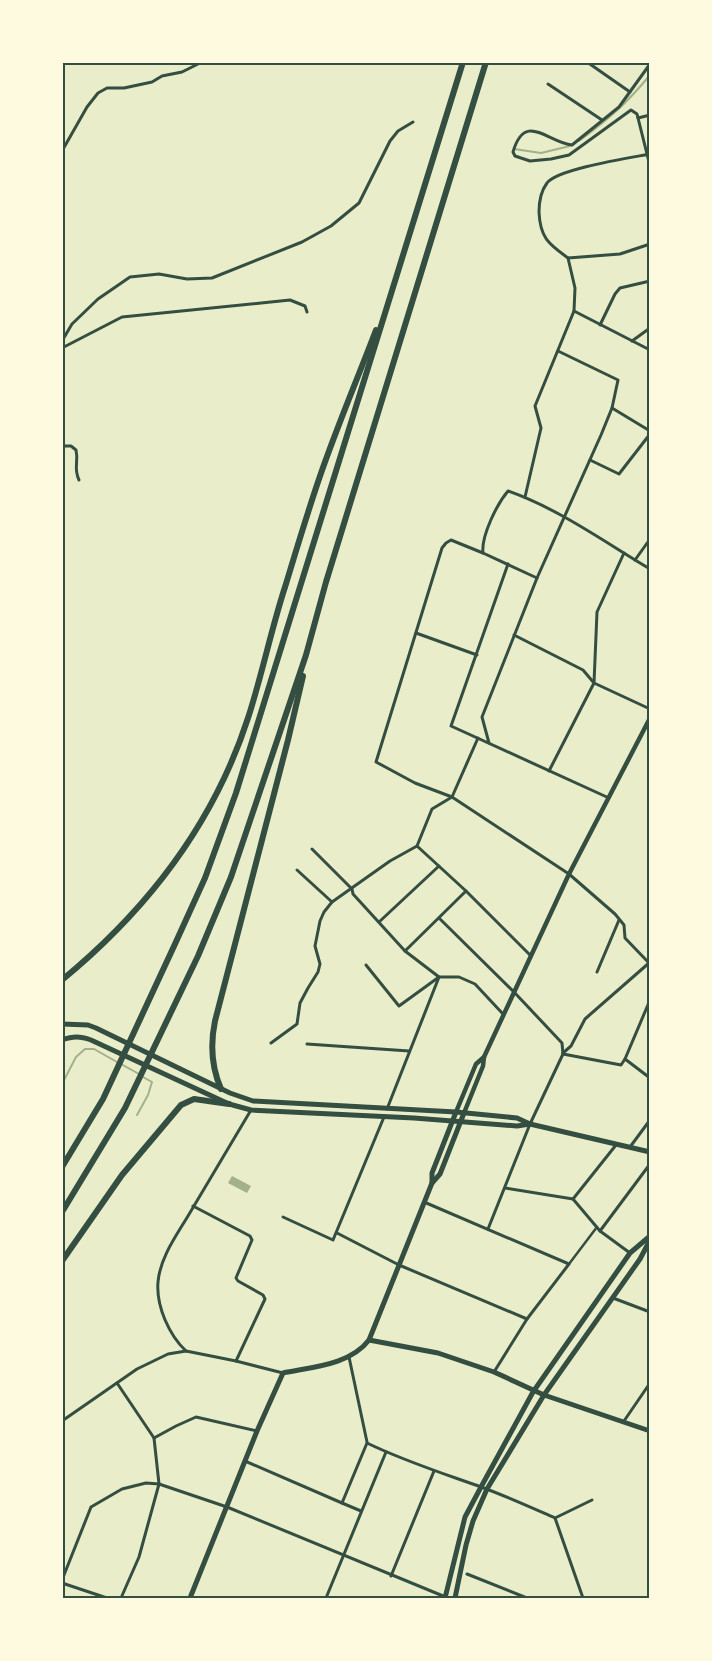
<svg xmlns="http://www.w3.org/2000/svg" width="712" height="1661" font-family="Ubuntu,sans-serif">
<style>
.water{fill:#a3b18a}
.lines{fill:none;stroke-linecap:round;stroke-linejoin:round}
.stream{stroke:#a3b18a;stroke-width:2}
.pedestrian{stroke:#344e41;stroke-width:2.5}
.minor{stroke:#344e41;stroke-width:3}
.tertiary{stroke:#344e41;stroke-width:4.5}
.secondary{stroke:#344e41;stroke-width:5}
.motorway{stroke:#344e41;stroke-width:6}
.neatline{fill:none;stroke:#344e41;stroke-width:2}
</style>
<rect width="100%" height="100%" fill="#e9edc9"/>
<!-- water -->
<path class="water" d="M232,1176L251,1186L247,1193L228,1183Z"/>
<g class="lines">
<!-- stream -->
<g class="stream">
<path d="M579,141C608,120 627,103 650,75"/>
<path d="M514,149L541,153L570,146"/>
<path d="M121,1064L139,1074"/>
<path d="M62,1084L76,1057L85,1049H94L117,1062"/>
<path d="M137,1115L148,1095L152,1082L143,1077"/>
</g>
<!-- pedestrian -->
<path class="pedestrian" d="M569,1264L597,1227"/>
<!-- minor -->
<g class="minor">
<path d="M587,62L630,92"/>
<path d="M548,84L602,120"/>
<path d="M650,115L638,118L650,166"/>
<path d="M638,118L637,114L631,110L569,155L551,159L530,161L515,156L513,152C525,111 547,142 572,145L619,107L650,64"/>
<path d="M62,151L87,107L98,93L107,88H124L152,82L162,76L182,72L202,62"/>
<path d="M568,258L620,254L650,244"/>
<path d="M574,311L650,350"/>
<path d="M600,325L615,294L620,288L650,281"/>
<path d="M62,341L72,324L98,299L130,277L159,274L187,279L212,278L302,242L331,226L359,203L390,141L398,131L413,122"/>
<path d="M632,341L650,328"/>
<path d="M62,348L122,317L290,300L305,306L307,312"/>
<path d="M612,408L650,431"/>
<path d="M62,446H71L76,450C79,463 73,467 79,480"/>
<path d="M590,460L619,474L650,434"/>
<path d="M525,497L541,428L535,406L574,311L575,288L568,258C549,244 540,238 539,212C539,202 541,191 547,183C557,169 629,158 650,154"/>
<path d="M483,553L451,540L446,543L442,548L376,762L415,783L452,797L569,874L615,914L624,925L625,938L649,963"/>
<path d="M635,560L650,539"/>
<path d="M508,564L451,726L609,798"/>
<path d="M537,578L483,553C481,536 497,504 508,491C559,509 603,541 650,569"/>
<path d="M416,633L477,655"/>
<path d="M514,635L583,670L594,683L650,709"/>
<path d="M489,743L482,717L537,578L601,435L612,408L618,380L558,351"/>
<path d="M549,771L594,683L597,612L624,553"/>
<path d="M417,846L466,891L530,955"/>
<path d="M312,849L352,889L353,894L405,951L439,977L387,1109"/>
<path d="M297,870L332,902"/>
<path d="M440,919L514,992L562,1043L563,1054"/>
<path d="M379,922L439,866"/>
<path d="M405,951L466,891"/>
<path d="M366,965L399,1006L439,977H459L475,984L503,1014"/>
<path d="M597,972L619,920"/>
<path d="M271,1043L297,1024L300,1003L308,988L318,972L320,964L315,946L320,921L324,912L332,902L390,861L417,846L432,809L452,797L478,738"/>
<path d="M307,1044L409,1051"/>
<path d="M563,1053L571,1046L585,1019L649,963"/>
<path d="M625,1059L650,1078"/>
<path d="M630,1147L650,1120"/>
<path d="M505,1188L573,1199L600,1231L630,1253"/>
<path d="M573,1199L616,1145"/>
<path d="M424,1202L569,1264L527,1319L494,1372"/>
<path d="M193,1206L250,1236L252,1240L236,1278L238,1281L263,1295L265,1299L236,1361"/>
<path d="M283,1217L333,1240L384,1117"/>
<path d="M488,1229L530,1124L563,1054L621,1065L625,1059L650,1000"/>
<path d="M600,1231L650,1164"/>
<path d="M337,1233L399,1265L527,1319"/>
<path d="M613,1298L650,1312"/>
<path d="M186,1351C169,1335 156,1306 158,1282C160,1258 176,1236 188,1216C209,1181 230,1145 251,1110"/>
<path d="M349,1357L367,1442"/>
<path d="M117,1383L154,1438L159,1484L139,1557L121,1598"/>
<path d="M62,1421L137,1369L168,1354L186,1351L236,1361L283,1373"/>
<path d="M624,1421L650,1383"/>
<path d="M154,1438L176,1426L196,1417L257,1431"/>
<path d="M245,1461L342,1503L367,1443C404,1461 442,1473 481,1487C506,1496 530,1507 555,1518L583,1598"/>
<path d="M342,1503L361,1511"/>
<path d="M555,1518L592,1500"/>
<path d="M467,1574L527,1598"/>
<path d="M391,1576L434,1471"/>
<path d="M62,1580L91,1507L122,1489L146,1483L159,1484L227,1507L448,1598"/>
<path d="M62,1583L107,1598"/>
<path d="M326,1598L386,1452"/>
</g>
<!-- tertiary -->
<g class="tertiary">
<path d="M456,1112L476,1064L484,1057"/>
<path d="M464,1113L483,1066L484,1057L569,874L650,718"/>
</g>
<!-- secondary -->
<g class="secondary">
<path d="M62,1024L88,1025L96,1028L230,1093L253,1101L456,1112L517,1118L530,1124L650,1152"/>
<path d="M62,1040C73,1036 80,1036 91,1040L229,1104L251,1110L414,1118L517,1126L530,1124"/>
<path d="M432,1183V1173L456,1112"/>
<path d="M369,1340L438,1353L494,1372L544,1395L650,1431"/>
<path d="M190,1598L257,1431L283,1373C312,1367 350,1365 369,1340L432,1183L440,1174L464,1113"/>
<path d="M445,1598L465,1517L481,1487L533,1392L630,1253L650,1236"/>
<path d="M455,1598L466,1545L473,1521L487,1489L544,1395L640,1259L650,1240"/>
</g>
<!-- motorway -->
<g class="motorway">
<path d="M62,980C147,910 214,823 248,718C262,675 271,630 285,587C296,551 307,514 319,479C336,429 357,380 376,330"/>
<path d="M221,1089C211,1066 210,1045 215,1021L288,740L303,676"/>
<path d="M62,1167L103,1099L175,944L205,878L236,793L463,62"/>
<path d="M62,1212L125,1108L198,956L231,877L306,655L326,582L486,62"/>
<path d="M62,1261L122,1175L181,1105L194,1099L229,1104"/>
</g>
</g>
<!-- border -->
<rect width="712" height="1661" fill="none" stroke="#fefae0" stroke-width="128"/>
<rect x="64" y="64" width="584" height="1533" class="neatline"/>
</svg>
